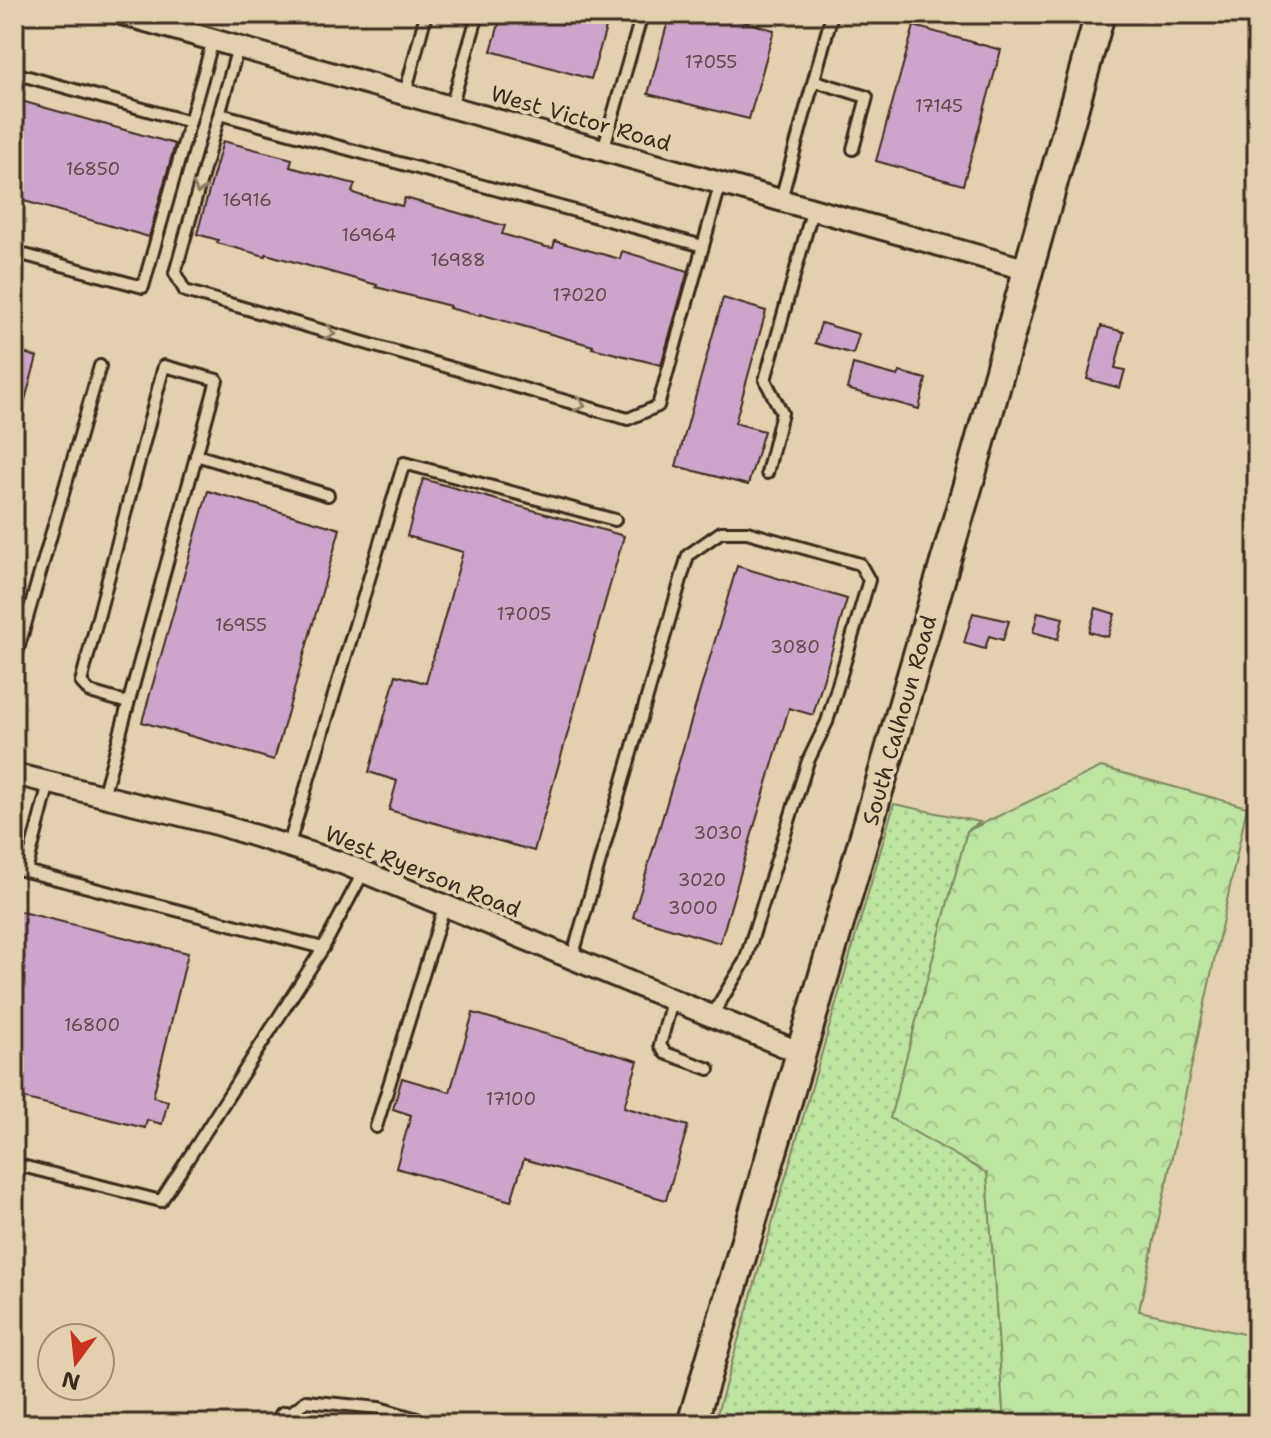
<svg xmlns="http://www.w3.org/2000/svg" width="1271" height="1438" font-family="'Shantell Sans',sans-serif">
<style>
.grass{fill:url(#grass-dots);stroke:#7c875f;stroke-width:2}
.forest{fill:url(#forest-crowns);stroke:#7c875f;stroke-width:2}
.building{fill:#cda5cb;stroke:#3b2a1e;stroke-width:2}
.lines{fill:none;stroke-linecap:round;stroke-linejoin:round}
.lane-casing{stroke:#3b2a1e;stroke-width:16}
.street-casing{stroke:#3b2a1e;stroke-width:26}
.secondary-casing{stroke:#3b2a1e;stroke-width:34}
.lane{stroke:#e3d0ae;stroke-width:10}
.street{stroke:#e3d0ae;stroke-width:20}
.secondary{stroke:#e3d0ae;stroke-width:28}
.oneway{stroke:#8f7d66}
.labels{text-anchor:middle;stroke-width:7;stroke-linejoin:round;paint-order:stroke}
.number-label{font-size:18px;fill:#604949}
.street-label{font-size:22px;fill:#3b2a1e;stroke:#e3d0ae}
</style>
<defs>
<pattern id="grass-dots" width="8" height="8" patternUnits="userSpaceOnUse" patternTransform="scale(2)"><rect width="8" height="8" fill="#bde4a0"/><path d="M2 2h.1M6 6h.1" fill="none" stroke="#a3c489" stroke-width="1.8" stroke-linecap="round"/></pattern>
<pattern id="forest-crowns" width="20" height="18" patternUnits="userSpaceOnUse" patternTransform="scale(2)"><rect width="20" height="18" fill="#bde4a0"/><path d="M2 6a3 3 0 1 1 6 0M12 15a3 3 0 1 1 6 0" fill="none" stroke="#a3c489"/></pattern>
</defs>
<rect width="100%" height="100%" fill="#e3d0ae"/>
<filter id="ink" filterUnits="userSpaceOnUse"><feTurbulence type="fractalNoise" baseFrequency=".0125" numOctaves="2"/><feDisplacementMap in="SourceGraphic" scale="16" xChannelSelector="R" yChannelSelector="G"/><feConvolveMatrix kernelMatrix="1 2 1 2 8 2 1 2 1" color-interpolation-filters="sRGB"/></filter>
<g filter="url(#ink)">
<!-- grass -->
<path class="grass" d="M894,804L980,822L967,831L1004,1424H714Z"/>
<!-- forest -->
<path class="forest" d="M1101,767L1247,807L1139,1311L1257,1337V1424H1004L987,1173L890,1118L967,831Z"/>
<!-- building -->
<g class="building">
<path d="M502,14H610L591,79L491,51Z"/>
<path d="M670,14H716L774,30L749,119L648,94Z"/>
<path d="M914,26L1001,50L963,185L876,161Z"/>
<path d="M14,99L175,144L149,237L14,198Z"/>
<path d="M223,141L292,159L290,167L355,184L352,192L359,195L402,206L405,198L505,226L502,234L546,247L553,248L555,241L620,259L622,251L688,271L661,365L592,348L593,346L480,314V316L449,308L450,306L376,287L377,285L266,254L265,256L217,243L218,240L197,234Z"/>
<path d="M723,298L766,311L735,423L764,431L748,485L676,466Z"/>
<path d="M821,323L859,334L853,354L815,343Z"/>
<path d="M1101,326L1124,332L1115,368L1125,370L1120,388L1087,379Z"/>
<path d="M14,350L37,357L18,425L14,424Z"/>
<path d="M853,364L898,376L900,372L926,379L919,409L847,389Z"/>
<path d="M423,479L624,536L534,851L389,810L397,781L369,772L396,675L426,683L463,552L407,536Z"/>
<path d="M208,491L340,529L274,760L142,722Z"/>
<path d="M737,566L847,599L813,715L789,708L720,943L633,917Z"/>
<path d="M1096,608L1115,614L1108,637L1089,632Z"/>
<path d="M1038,612L1063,618L1058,639L1033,632Z"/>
<path d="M973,613L1009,621L1003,640L989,636L985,649L964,643Z"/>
<path d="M14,910L188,953L153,1097L168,1101L162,1124L147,1120L145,1128L14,1096Z"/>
<path d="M473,1013L638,1061L624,1107L688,1126L666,1200L524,1159L511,1201L396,1168L411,1115L393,1109L402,1078L450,1092Z"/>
</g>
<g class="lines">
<defs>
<g id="lane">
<path d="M238,47L175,273L185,291L628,419L658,406L721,182"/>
<path d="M14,73L190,122"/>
<path d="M815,81L867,97L853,149"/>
<path d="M405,94L426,14"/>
<path d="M451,107L478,14"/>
<path d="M220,114L703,246"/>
<path d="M603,150L642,14"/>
<path d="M781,199L831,18"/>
<path d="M14,252L143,287L213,40"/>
<path d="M196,455L328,495"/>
<path d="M767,473L782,413L765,380L813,208"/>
<path d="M14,663L100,366"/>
<path d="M103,796L217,380L164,366L81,682L90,692L128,703"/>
<path d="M289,844L404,463L615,520"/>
<path d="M14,868L323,948L364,871"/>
<path d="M26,871L49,783"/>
<path d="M572,958L688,555L721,532H747L860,564L869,580L827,722L808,761L745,961L711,1017"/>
<path d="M672,1001L660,1045L665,1053L709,1069"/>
<path d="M376,1127L445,904"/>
<path d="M14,1164L161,1201L323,948"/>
<path d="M285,1417L306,1401L379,1408L434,1424"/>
</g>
<g id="street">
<path d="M121,14L1028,270"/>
<path d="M14,774L217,824L342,863L801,1053"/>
<path d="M282,1424L285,1417"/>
</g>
<path id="secondary" d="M692,1424L967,488L1100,14"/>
</defs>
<!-- lane casing -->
<use href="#lane" class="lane-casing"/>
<!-- street casing -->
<use href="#street" class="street-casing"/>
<!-- secondary casing -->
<use href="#secondary" class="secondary-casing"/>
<!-- lane -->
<use href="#lane" class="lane"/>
<!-- street -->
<use href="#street" class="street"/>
<!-- secondary -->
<use href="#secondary" class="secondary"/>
</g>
<!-- one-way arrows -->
<defs><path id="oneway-chevron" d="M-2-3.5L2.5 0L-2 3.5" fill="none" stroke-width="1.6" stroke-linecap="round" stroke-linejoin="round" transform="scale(2)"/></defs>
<g class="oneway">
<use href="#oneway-chevron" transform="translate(199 189) rotate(106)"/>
<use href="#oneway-chevron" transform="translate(330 333) rotate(16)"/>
<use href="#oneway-chevron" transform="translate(580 405) rotate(16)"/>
</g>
</g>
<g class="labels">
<!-- number labels -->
<g class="number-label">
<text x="711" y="68">17055</text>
<text x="939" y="112">17145</text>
<text x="93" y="175">16850</text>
<text x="247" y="206">16916</text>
<text x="369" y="241">16964</text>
<text x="458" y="266">16988</text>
<text x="580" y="301">17020</text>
<text x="524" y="620">17005</text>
<text x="241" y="631">16955</text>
<text x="795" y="653">3080</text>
<text x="718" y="839">3030</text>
<text x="702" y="886">3020</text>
<text x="693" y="914">3000</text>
<text x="92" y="1031">16800</text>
<text x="511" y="1105">17100</text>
</g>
<!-- street labels -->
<g class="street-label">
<text transform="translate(581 118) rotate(16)" y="8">West Victor Road</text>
<text transform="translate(899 720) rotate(-74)" y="8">South Calhoun Road</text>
<text transform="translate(423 871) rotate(22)" y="8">West Ryerson Road</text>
</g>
</g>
<!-- margin -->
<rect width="1271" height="1438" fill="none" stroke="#e3d0ae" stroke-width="48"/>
<rect x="24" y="24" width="1223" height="1390" fill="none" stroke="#3b2a1e" stroke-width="3" filter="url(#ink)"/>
<!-- north arrow -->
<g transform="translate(76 1362) rotate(195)"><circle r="38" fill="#e3d0ae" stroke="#a08e74" stroke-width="2"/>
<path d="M0-6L14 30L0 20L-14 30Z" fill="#c8321e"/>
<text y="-12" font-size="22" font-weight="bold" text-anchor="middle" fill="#3b2a1e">N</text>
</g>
</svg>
